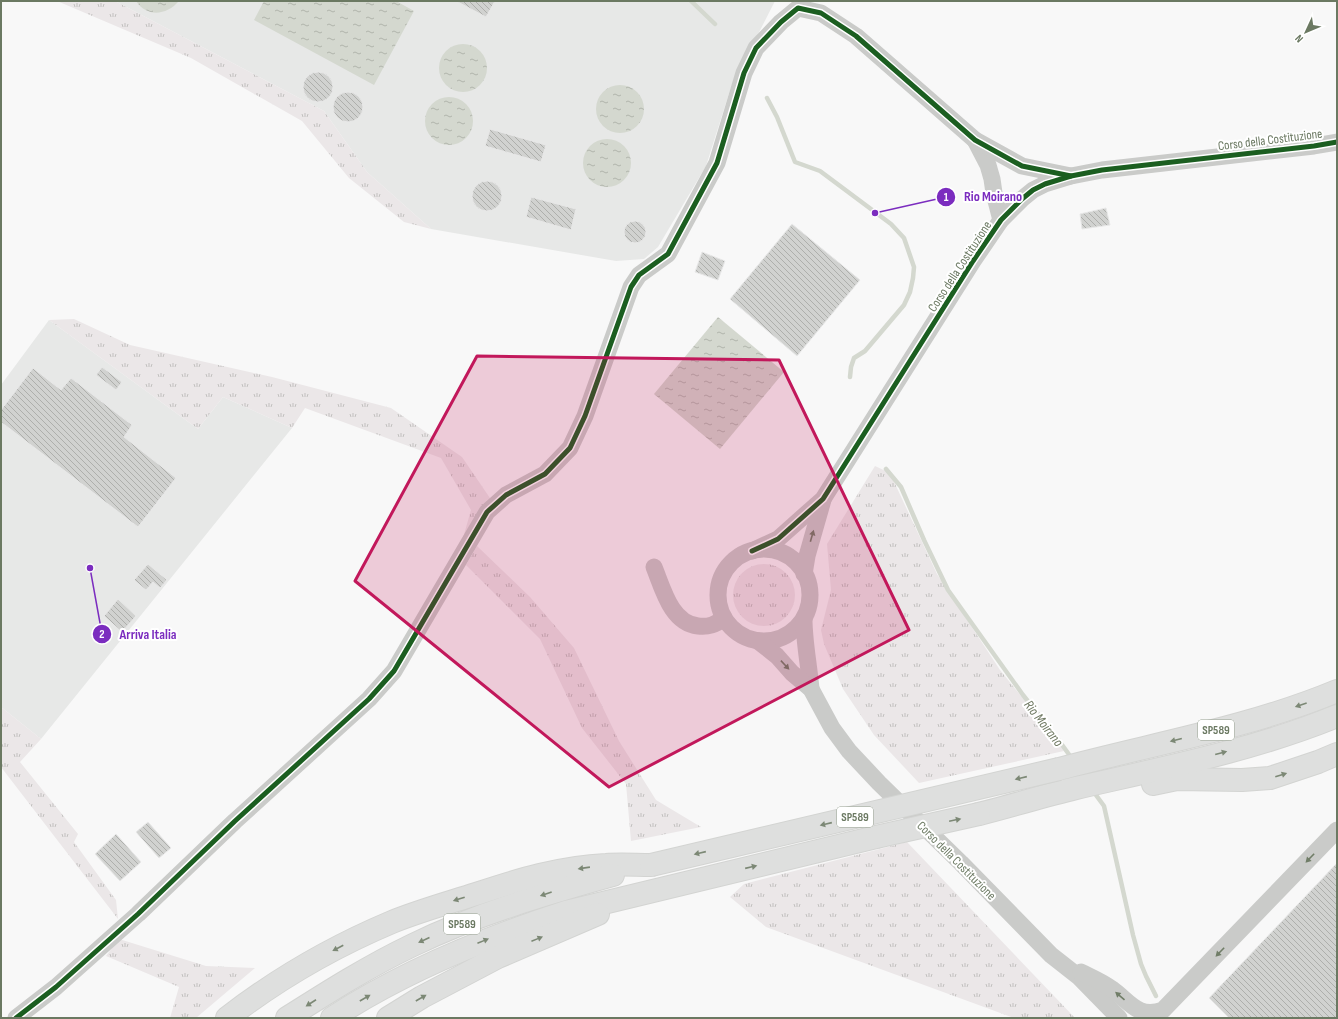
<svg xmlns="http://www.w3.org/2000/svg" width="1338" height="1019" font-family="'Sofia Sans Condensed',sans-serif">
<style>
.built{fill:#e7e8e7}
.grass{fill:url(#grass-tufts)}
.water{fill:url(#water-ripples)}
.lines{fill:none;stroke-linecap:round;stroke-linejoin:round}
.stream{stroke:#d4d8cf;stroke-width:4.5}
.building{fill:url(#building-back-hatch);stroke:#e8e8e8}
.primary-casing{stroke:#d3d4d2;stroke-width:24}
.street{stroke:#cacbc9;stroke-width:17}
.primary{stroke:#dedfde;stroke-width:22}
.primary-bridge-casing{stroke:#d3d4d2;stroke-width:24;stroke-linecap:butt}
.primary-bridge{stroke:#dedfde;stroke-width:22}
.cycleway-casing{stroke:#fff;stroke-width:8}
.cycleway{stroke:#1b5e20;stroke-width:5}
.oneway{fill:#707d67}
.oneway2{fill:#7c8875}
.marked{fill:#c2185b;fill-opacity:0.2;stroke:#c2185b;stroke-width:3;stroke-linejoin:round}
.labels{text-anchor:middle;stroke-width:4;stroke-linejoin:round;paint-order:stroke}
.shield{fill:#fff;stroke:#97a191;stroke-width:1}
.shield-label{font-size:12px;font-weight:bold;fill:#6b7962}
.street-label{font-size:13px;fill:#6b7962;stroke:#fff}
.water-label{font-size:14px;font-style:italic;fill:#6f7962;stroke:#fff}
.leader{fill:none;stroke:#7b2cbf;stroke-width:1.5}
.callout-dot{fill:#7b2cbf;stroke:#fff;stroke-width:1.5}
.mark-label{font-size:12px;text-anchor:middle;font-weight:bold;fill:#fff}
.callout-label{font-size:14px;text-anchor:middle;font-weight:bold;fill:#7b2cbf;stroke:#fff;stroke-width:4;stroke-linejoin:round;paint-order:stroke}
</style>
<defs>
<pattern id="grass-tufts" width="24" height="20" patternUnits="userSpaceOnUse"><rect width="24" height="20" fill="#ebe7e8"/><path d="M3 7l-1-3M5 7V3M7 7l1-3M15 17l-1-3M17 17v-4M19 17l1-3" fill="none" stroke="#c2c0bf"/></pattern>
<pattern id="water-ripples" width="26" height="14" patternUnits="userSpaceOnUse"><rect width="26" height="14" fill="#d4d8cf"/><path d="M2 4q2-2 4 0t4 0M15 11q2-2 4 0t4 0" fill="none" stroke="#b0b4ab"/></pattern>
<pattern id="building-back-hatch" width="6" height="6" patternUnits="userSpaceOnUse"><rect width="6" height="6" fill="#d1d2d0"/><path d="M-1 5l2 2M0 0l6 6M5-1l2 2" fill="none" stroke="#aeafac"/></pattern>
</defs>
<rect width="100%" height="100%" fill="#f8f8f8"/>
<!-- built -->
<g class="built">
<path d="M115,1H775L731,87L706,166L658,247L644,259L616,261L431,229L367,172L324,111Z"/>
<path d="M49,320L198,429L223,397L292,428L41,739L1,707V385Z"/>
</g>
<!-- grass -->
<g class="grass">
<path d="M57,1H115L324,111L367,172L431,229L404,222L349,178L302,121L191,58Z"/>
<path d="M74,319L130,345L272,377L391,408L462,457L492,501L461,545L471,510L441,458L305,408L292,428L223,397L198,429L49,320Z"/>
<path d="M875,466L890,473L937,574L1000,670L1048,729L1057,739L1064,751L919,783L874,735L843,689L824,644L821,630L831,590L827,544Z"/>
<path d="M477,546L530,597L574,648L619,741L656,800L701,827L631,841L626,784L582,728L540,639L466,565Z"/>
<circle cx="764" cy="595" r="31"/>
<path d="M1,707L41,739L20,762L78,834L74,842L116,900L118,919L1,767Z"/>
<path d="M907,842L1075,1018H1014L766,927L730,897L744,884Z"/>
<path d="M119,939L206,966L255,968L196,1018H170L179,987L106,956Z"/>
</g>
<!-- water -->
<g class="water">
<path d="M136,1H179C167,15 147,18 136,1Z"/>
<path d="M264,1H396L414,11L374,85L254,20Z"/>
<circle cx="463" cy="68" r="24"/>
<circle cx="620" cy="109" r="24"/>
<circle cx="449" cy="121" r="24"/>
<circle cx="607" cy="163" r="24"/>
<path d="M718,317L784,372L720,449L654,394Z"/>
</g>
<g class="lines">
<!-- stream -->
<g class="stream">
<path d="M691,1L715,24"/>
<path d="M767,98L777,117L795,162L820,171L891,224L904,238L914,267L913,278L910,292L904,305L865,351L854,358L851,367L850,377"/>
<path d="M886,469L901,487L924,540L948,590L1023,695L1060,742L1073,760"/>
<path d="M1093,791L1104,806L1133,935L1141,964L1146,976L1156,996"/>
</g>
</g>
<!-- building -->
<g class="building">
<path d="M456,1H495L486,17Z"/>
<circle cx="318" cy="87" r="15"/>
<circle cx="348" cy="107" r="15"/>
<path d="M490,129L546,145L541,162L485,146Z"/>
<circle cx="487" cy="196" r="15"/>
<path d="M531,197L576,209L571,230L526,217Z"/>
<path d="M1106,208L1110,225L1082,229L1080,214Z"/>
<circle cx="635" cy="232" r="11"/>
<path d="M792,224L860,280L797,356L730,299Z"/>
<path d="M702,252L725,261L718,280L695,272Z"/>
<path d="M102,367L122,382L116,390L96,375Z"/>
<path d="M33,368L61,390L71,378L132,425L124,437L176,478L138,527L1,422V410Z"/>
<path d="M148,564L167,580L160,588L153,582L146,590L134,580Z"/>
<path d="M118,599L136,616L122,632L104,616Z"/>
<path d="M148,822L171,848L159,858L136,832Z"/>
<path d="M116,834L141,862L120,881L95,854Z"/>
<path d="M1337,863V1018H1229L1209,998Z"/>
</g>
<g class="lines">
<defs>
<g id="primary">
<path d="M1059,769C1152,744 1248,728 1337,691"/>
<path d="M1153,784L1177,779L1242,780L1270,778L1318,762L1337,754"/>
<path d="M979,814C1011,806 1043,796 1076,788C1163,768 1254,750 1337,716"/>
<path d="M227,1018C276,980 335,946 392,922C419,911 448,903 476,894C518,880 561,867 606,865C621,864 636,865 651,865"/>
<path d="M287,1018C328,992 369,966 413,945C477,914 545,894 613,875"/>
<path d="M332,1018C404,971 485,938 566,912L876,837"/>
<path d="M388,1018L422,997L498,957L598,914"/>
</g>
</defs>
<!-- primary casing -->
<use href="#primary" class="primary-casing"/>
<!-- street -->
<g class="street">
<path d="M975,140L988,165L992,179L994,193L1001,220"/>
<circle cx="764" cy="595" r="46"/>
<path d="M752,551L778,539L823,499L973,261L1001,220L1022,199L1033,190L1045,184L1071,176L1102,170L1314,146L1337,142"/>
<path d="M654,567C663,589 671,623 698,626C709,627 715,625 724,618"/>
<path d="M804,574L807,556L823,500"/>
<path d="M804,619C804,642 809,665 811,689"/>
<path d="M758,641L777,656L792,673L811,689L832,728L849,751L879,783L961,863L1051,955L1079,977L1119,1018"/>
<path d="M1081,972C1091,977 1103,982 1112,989C1130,1002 1138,1019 1163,1010L1337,830"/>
<path d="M16,1018L56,987L138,914L235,821L369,699L394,671L487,512L506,495L545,474L570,448L585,416L631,287L639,275L668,254L717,163L744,73L756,48L781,22L798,8L821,13L856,36L975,140L1022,166L1071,176"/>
</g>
<!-- primary -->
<use href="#primary" class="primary"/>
<defs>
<g id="primary-bridge">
<path d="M876,837L979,814"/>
<path d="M651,865L1059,769"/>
</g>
</defs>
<!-- primary-bridge casing -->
<use href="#primary-bridge" class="primary-bridge-casing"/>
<!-- primary-bridge -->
<use href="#primary-bridge" class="primary-bridge"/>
<defs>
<g id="cycleway">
<path d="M752,551L778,539L823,499L973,261L1001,220L1022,199L1033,190L1045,184L1071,176L1102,170L1314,146L1337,142"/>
<path d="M16,1018L56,987L138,914L235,821L369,699L394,671L487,512L506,495L545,474L570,448L585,416L631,287L639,275L668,254L717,163L744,73L756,48L781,22L798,8L821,13L856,36L975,140L1022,166L1071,176"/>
</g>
</defs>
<!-- cycleway casing -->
<use href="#cycleway" class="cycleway-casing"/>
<!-- cycleway -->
<use href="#cycleway" class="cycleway"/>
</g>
<!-- one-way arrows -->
<defs><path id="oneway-solid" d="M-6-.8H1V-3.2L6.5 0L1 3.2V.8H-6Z"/></defs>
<g class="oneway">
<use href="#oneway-solid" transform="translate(812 536) rotate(-74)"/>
<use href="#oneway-solid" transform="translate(785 665) rotate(47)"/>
<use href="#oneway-solid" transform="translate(1310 858) rotate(134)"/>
<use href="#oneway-solid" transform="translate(1220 952) rotate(134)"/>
<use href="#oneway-solid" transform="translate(1120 996) rotate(-139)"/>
</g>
<g class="oneway2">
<use href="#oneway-solid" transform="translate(1301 705) rotate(161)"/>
<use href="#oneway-solid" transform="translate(1176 740) rotate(166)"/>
<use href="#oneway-solid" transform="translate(1221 753) rotate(-15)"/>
<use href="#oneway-solid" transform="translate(1281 775) rotate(-18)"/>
<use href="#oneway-solid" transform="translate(1021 778) rotate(167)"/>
<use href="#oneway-solid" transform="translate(955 820) rotate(-12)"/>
<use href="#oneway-solid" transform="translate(826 824) rotate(167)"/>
<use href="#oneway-solid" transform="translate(700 853) rotate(167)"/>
<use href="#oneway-solid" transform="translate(751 867) rotate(-13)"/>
<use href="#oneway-solid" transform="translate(584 868) rotate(172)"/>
<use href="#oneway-solid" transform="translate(546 894) rotate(161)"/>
<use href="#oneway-solid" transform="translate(459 899) rotate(162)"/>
<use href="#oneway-solid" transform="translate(537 939) rotate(-22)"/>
<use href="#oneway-solid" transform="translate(424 940) rotate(156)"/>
<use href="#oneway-solid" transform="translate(483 941) rotate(-22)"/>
<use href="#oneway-solid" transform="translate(338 948) rotate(152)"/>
<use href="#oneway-solid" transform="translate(365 998) rotate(-30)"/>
<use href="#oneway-solid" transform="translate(421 998) rotate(-30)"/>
<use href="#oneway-solid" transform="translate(311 1003) rotate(147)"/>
</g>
<!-- marked area -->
<path class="marked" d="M477,356L779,360L909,630L609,787L355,581Z"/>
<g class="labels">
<!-- shield labels -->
<g class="shield">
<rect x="1198" y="720" width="36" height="20" rx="3"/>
<rect x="837" y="807" width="36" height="20" rx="3"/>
<rect x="444" y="914" width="36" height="20" rx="3"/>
</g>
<g class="shield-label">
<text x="1216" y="734">SP589</text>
<text x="855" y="821">SP589</text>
<text x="462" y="928">SP589</text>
</g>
<!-- street labels -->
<g class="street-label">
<text transform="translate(1270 139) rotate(-7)" y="5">Corso della Costituzione</text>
<text transform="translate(959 266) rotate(-57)" y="5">Corso della Costituzione</text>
<text transform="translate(957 860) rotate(45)" y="5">Corso della Costituzione</text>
</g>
<!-- water labels -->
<g class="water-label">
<text transform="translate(1044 723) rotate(52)" y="5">Rio Moirano</text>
</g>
</g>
<!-- callouts -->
<path class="leader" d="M875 213L946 197M90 568L102 634"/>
<g class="callout-dot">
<circle cx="875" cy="213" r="4"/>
<circle cx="90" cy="568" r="4"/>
<circle cx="946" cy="197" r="10"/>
<circle cx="102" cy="634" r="10"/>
</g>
<g class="mark-label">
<text x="946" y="201">1</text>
<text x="102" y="638">2</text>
</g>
<g class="callout-label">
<text x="993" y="201">Rio Moirano</text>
<text x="148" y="639">Arriva Italia</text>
</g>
<!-- border -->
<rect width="1338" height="1019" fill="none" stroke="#6b7962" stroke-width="4"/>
<!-- north arrow -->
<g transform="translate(1306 32) rotate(226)" stroke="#ffffff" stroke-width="3" paint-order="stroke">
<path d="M0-3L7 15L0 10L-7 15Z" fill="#6b7962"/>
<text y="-6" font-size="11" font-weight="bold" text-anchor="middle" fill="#6b7962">N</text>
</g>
</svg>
